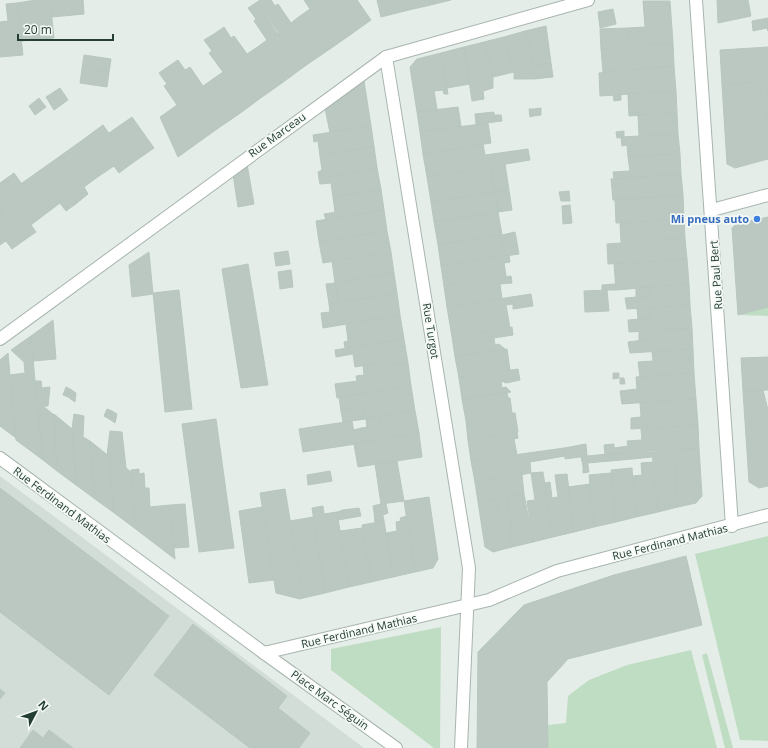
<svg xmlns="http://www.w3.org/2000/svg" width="768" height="748" font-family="'Open Sans',sans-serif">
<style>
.built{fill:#d3ddd7}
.green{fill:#bfddc3}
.building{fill:#bac8c1;stroke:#b7c7be}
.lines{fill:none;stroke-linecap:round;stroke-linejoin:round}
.minor-casing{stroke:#a8b5ae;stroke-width:14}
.tertiary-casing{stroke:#a8b5ae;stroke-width:14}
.minor{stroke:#fff;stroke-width:12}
.tertiary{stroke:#fff;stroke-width:12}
.shop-dot{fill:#3f7fe0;stroke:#f5faf7;stroke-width:1.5}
.labels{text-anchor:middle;stroke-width:3.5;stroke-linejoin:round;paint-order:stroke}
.street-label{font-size:11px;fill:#253e34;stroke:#f5faf7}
.shop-label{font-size:11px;font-weight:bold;fill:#366cbe;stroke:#f5faf7;text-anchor:end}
</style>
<rect width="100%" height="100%" fill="#e5ede8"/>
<!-- built -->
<path class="built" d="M0,476L364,748H0Z"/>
<!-- green -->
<g class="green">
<path d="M768,307V316L738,315Z"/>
<path d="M768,536V741L740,740L695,554Z"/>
<path d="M441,627L440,748H434L331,670V649Z"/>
<path d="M691,650L717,748H548V725L566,723L568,696L589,680L627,665Z"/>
<path d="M707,653L733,748H725L702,655Z"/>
</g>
<!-- building -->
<g class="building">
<path d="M36,0H50L54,38L22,41L17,3Z"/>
<path d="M50,0H83L84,14L52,17Z"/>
<path d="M260,0H271L275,6L278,4L291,23L300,16L327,51L305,66L292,49L289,51L277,34L279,33L257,2Z"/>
<path d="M304,0H322L321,2L335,19L338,17L350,35L327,51L300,16L310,9Z"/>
<path d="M322,0H357L371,20L350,35L338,17L335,19L321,2Z"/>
<path d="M377,0H407L409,10L381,17Z"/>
<path d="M407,0H434L435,4L409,10Z"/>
<path d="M434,0H451L435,4Z"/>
<path d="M717,0H748L751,16L718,23Z"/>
<path d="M643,1H670L673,43L630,46L628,28L645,27Z"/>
<path d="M257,2L289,51L292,49L305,66L282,83L256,48L267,40L254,21L256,19L248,8Z"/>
<path d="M17,3L23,55L0,57V22L8,21L6,4Z"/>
<path d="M613,9L616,24L600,28L598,12Z"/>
<path d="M768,18V31L767,28L753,31L752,21Z"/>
<path d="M546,26L551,63L534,66L525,31Z"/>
<path d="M224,27L231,38L234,36L247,54L256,48L282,83L262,97L250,80L246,83L214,34Z"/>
<path d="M628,28L630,46L601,49L600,29Z"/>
<path d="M525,31L534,66L514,72L504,37Z"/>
<path d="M214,34L246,83L250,80L262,97L239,114L213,79L223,72L209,53L212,51L204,40Z"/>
<path d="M504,37L514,72L493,77L484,42Z"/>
<path d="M484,42L493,77V88L483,91L484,99L472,101L464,47Z"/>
<path d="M673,43L674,66L603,72L601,49Z"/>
<path d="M464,47L470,84L447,88L441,53Z"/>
<path d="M768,47V82L722,85L720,50Z"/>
<path d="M441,53L448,94H444L443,90L434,91L437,109L417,112L410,67L417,59Z"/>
<path d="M84,55L111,59L109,72L82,69Z"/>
<path d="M178,60L185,70L190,67L203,86L213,79L239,114L217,129L205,112L201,115L169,66Z"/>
<path d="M551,63L553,77L534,79V66Z"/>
<path d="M169,66L201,115L205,112L217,129L178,157L160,117L177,105L164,86L167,84L159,73Z"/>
<path d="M534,66V79H514V72Z"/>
<path d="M674,66L676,91L600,96L599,73Z"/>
<path d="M82,69L109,72L107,87L80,83Z"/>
<path d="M364,81L371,126L330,133L325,108Z"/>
<path d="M758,82L765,114L768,113V159L735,168L727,164L722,85Z"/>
<path d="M758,82H768V113L765,114Z"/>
<path d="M60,88L68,100L54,110L46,97Z"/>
<path d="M676,91L677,113L629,116L628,94Z"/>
<path d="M621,94V100L614,101L613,95Z"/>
<path d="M39,98L46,107L35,115L29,106Z"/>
<path d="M458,107L461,126L420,132L417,112Z"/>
<path d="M541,108V115L533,116L534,109Z"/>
<path d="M529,109H534L533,116L530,117Z"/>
<path d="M494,112V122L476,124L475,114Z"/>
<path d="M677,113L678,134L639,136L638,115Z"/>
<path d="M494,115H501L502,121L494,122Z"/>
<path d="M132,117L154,148L131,164L109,133Z"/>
<path d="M488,123L491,143L423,154L420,132Z"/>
<path d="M103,125L131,164L119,173L114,166L99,176L77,144Z"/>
<path d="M371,126L374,146L320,156L318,141L314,142L313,135Z"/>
<path d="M624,131V137L617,138L616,132Z"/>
<path d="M678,134L680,154L628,157L627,145L622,146L621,137Z"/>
<path d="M77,144L99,176L84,187L88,194L77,203L49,164Z"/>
<path d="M483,144L485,155L528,149L530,160L427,177L423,154Z"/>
<path d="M374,146L377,168L319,179L318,172L322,170L320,156Z"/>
<path d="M680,154L681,174L614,179L613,172L630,171L628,157Z"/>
<path d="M49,164L77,203L66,211L60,203L44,215L22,183Z"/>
<path d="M247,164L254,204L238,207L233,174Z"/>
<path d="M505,164L509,190L495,192L491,167Z"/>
<path d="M491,167L495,192L431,202L427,177Z"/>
<path d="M377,168L381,189L333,197L331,183L320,184L319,179Z"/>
<path d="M14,173L44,215L31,225L36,232L23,241L0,211V183Z"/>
<path d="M681,174L683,195L613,200L611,179Z"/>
<path d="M381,189L384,210L332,219L331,213L335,212L333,197Z"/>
<path d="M509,190L512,210L498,212L495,192Z"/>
<path d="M569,191L570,201H561L559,192Z"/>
<path d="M495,192L498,212L434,222L431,202Z"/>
<path d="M683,195L684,219L616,223L615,200Z"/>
<path d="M570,205L572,223L563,224L562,206Z"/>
<path d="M384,210L387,231L319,242L316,221Z"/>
<path d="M0,211L23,241L12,249L6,241L0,245Z"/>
<path d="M498,212L502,235L438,245L434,222Z"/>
<path d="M331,213L332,219L326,220L324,214Z"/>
<path d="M768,217V307L738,315L732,228L736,224Z"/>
<path d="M684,219L685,238L621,242L620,223Z"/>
<path d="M387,231L391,252L323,263L319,242Z"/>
<path d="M515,232L519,254L505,256L502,235Z"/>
<path d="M502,235L505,256L441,266L438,245Z"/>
<path d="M685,238L687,259L608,264L607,244Z"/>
<path d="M288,251L290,264L276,266L274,253Z"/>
<path d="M149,252L153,294L132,297L129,265Z"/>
<path d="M391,252L394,273L335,283L332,261Z"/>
<path d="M509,255L510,262L504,263L506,276L444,286L441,266Z"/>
<path d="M687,259L689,284L616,290L614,264Z"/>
<path d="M248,264L268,385L241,388L222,269Z"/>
<path d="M291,270L293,287L280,289L278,272Z"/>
<path d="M394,273L397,293L338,303L335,283Z"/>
<path d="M511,276L512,283L500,284L502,299L447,307L444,286Z"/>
<path d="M335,283L338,303L329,304L326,284Z"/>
<path d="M615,284L616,290H602V285Z"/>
<path d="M689,284L690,305L627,309L625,298L650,296L648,287Z"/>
<path d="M648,287L650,296L636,297V288Z"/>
<path d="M179,290L192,409L165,412L153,293Z"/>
<path d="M607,290L609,311L585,312L584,291Z"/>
<path d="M397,293L400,315L323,328L321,313L330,312L329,304Z"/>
<path d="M531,294L533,306L513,309V304L506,305L510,328L452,337L447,307Z"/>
<path d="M690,305L692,328L629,332L628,320L651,318L650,308Z"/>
<path d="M650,308L651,318L638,319L637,309Z"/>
<path d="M400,315L404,339L345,348L344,342L348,341L346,324Z"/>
<path d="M53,320L56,359L33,361L31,336Z"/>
<path d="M512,327L513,335L494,338L495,345L499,344L505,349L455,357L452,337Z"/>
<path d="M692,328L693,349L630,353L628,342L652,339L651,331Z"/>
<path d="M639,331H651L652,339L639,341Z"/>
<path d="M31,336L35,381L43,460L16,440L10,375L25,373L24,362L11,350Z"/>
<path d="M404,339L408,363L388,366L384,362L355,367L353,354L336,357L335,350Z"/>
<path d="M507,349L510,370L459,378L455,357Z"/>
<path d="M693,349L694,373L640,377L638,362L653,361L652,352Z"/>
<path d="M8,353L10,375L16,438L0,426V360Z"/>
<path d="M768,357V390L743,391L741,358Z"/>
<path d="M384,362L388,366L408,363L411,386L337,398L335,384L357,381L356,376L364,375L363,365Z"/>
<path d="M518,369L520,380L506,383L501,381L502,388L506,387L511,392L462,399L459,378Z"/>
<path d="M613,373H619V378L613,379Z"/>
<path d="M694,373L696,399L622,404L620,391L637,389L636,377Z"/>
<path d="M620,378H624L625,384H620Z"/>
<path d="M35,381H41L42,388L50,387L48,406H43L54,415L57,471L43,460Z"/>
<path d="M411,386L415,411L366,419L364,407L341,411L339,397Z"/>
<path d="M66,387L70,389L68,397L63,395Z"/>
<path d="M70,389L76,393L75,402L68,397Z"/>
<path d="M763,390L768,410V486L759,488L749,482L743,391Z"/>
<path d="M507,392L508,398H510L512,413L466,421L462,399Z"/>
<path d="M696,399L698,425L631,429V418L641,417L640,403Z"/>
<path d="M364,407L366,419L343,422L341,411Z"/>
<path d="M107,409L112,411L111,420L104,416Z"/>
<path d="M112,411L117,414L115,423L111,420Z"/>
<path d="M415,411L419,433L363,442L361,428L381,425L380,416Z"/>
<path d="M512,413H515L518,432L468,440L466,421Z"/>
<path d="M54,414L72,429L76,485L57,471Z"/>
<path d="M74,414L84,416L83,437L90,441L95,499L76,485L72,429Z"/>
<path d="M380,416L381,425L367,428L366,419Z"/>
<path d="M216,419L234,548L199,552L182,424Z"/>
<path d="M352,421L356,444L303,452L299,429Z"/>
<path d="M698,425L699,448L605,454L604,445L614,444V448L628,446L627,441L642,440L641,429Z"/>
<path d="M361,428L363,442L356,444L354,430Z"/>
<path d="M110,431L122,432L126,468L131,472L137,530L113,512L110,457L107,455Z"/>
<path d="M517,432L518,438L514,439L517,455L471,461L468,440Z"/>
<path d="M419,433L422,457L358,467L354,444Z"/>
<path d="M90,441L110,457L113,512L95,499Z"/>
<path d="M586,444L587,456L565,459L564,448Z"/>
<path d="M564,448L565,456L530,462L531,473L475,482L471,461Z"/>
<path d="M699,448L702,496L696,503L678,507L674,450Z"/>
<path d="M674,450L678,507L658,512L652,452Z"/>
<path d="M652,452V457L632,459L631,453Z"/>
<path d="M631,453L632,459L610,461L609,454Z"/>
<path d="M609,454L610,461L588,463L587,456Z"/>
<path d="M587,456L588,466H583L581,457Z"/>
<path d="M397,461L404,501L381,504L375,464Z"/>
<path d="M653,462L658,512L636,517L633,476L642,475L641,463Z"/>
<path d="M583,466H588L589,472L583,473Z"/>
<path d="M632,468L636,517L616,522L611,470Z"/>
<path d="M139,469V474L144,473L145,488H149L150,507L170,505L175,559L137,530L131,470Z"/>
<path d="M330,471L332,481L308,485L307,475Z"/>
<path d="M543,472L553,537L533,542L527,501L535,500L531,473Z"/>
<path d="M611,473L616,522L594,527L589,475Z"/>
<path d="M567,474L574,532L553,537L544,483L550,482L552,498L558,497L555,475Z"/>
<path d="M522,475L524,494L478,502L475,482Z"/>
<path d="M590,484L594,527L574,532L568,487Z"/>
<path d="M0,488L169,616L109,695L0,612Z"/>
<path d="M285,489L303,598L300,599L276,593L260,493Z"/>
<path d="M524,494L533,542L512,547L509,530L512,529L508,503L513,502L517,498V495Z"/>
<path d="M517,495V498L513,502L508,503L507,497Z"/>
<path d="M429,497L438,559L433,568L415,572L404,501Z"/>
<path d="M507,497L509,512L498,514L496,499Z"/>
<path d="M496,499L498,514L509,512L512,529L509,530L512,547L493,552L485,547L478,502Z"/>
<path d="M185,504L189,547L174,548L170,505Z"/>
<path d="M381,504H386L388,513L383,515Z"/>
<path d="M381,504L382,511L374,512L373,506Z"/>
<path d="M323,506L324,514L337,512L349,587L325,593L312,508Z"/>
<path d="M262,507L274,580L249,583L239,511Z"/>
<path d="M359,508L361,516L344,519L343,510Z"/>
<path d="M343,510L344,519L338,520L337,512Z"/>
<path d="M382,511L384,521L375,522L374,512Z"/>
<path d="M407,516L415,572L393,577L386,533L397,531L396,522L401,521L400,518Z"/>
<path d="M313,517L325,593L303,598L290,521Z"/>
<path d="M384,521L393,577L371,582L362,525Z"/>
<path d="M362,528L371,582L349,587L340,531Z"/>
<path d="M686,556L702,625L568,659L547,682L548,748H477L478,652L524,605L614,575Z"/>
<path d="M193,624L287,696L278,708L310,733L299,748H250L154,675Z"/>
<path d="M0,689L5,693L0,699Z"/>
<path d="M33,730L43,738L49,730L73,748H20Z"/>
</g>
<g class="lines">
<defs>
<g id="minor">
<path d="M696,0L732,526"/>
<path d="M386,57L469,568L461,748"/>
<path d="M712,210L768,195"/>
<path d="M0,339L386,57L588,0"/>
<path d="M264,653L396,748"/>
</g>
<path id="tertiary" d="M0,458L264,653L489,600L557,571L768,515"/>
</defs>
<!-- minor casing -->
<use href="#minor" class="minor-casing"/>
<!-- tertiary casing -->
<use href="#tertiary" class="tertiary-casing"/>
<!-- minor -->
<use href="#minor" class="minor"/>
<!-- tertiary -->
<use href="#tertiary" class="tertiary"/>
</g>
<!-- markers -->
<circle class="shop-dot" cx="757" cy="219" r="4"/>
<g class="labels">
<!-- street labels -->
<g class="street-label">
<text transform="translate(277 135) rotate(-36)" y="4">Rue Marceau</text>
<text transform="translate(716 275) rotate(-94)" y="4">Rue Paul Bert</text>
<text transform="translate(431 331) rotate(81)" y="4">Rue Turgot</text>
<text transform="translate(62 505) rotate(37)" y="4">Rue Ferdinand Mathias</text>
<text transform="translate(670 542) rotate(-14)" y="4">Rue Ferdinand Mathias</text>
<text transform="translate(359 631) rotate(-13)" y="4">Rue Ferdinand Mathias</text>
<text transform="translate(330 700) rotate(36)" y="4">Place Marc Séguin</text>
</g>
<!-- shop labels -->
<g class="shop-label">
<text x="749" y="223">Mi pneus auto</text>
</g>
</g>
<!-- north arrow -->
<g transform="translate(36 712) rotate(49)" stroke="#f5faf7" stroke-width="3" paint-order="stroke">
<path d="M0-3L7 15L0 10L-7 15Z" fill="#253e34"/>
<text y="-6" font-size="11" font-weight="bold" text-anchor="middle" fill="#253e34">N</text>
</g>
<!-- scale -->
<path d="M18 34v6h95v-6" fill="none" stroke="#253e34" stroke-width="2"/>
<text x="24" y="34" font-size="12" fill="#253e34" stroke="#f5faf7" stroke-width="3" paint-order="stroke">20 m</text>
</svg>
